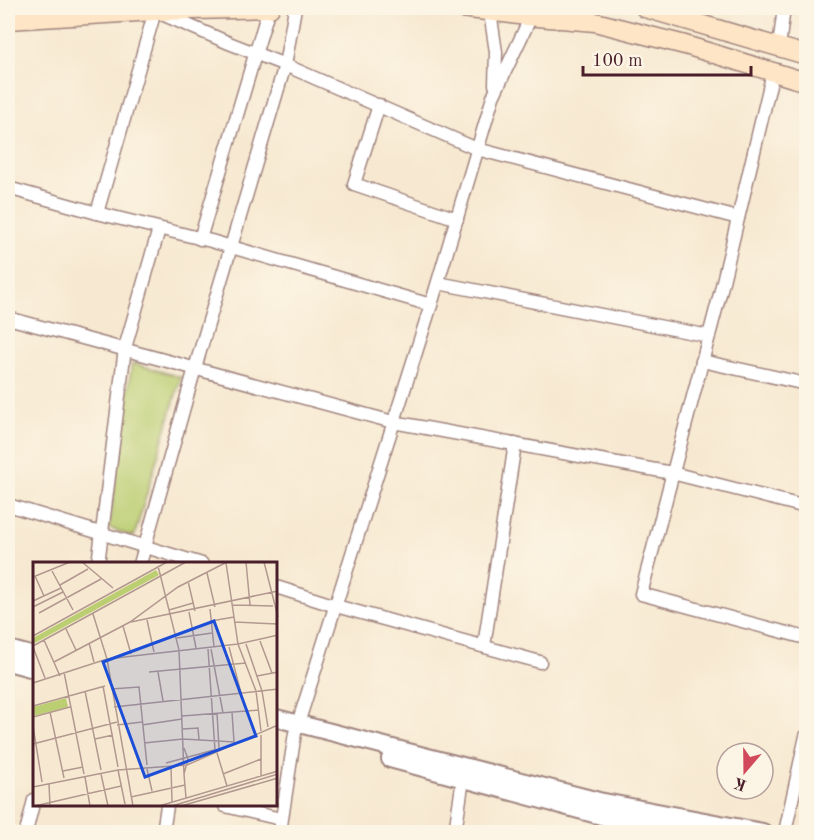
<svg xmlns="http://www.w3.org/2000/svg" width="814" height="840" font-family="'Old Standard TT',serif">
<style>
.green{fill:#bbce72;stroke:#82764e;stroke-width:1.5}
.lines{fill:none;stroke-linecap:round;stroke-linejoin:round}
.minor-casing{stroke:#a0847e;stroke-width:15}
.tertiary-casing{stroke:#a0847e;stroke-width:20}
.secondary-casing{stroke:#a0847e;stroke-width:21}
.minor{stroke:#fff;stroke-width:12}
.tertiary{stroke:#fff;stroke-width:16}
.secondary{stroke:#fee5c5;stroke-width:18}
.inset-road{fill:none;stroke:#b2988f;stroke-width:1.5}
.view{fill:#1d4ed8;fill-opacity:0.15;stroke:#1d4ed8;stroke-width:3}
.inset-edge{fill:none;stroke:#4a1f2b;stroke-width:3}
</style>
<rect width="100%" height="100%" fill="#fcf5e5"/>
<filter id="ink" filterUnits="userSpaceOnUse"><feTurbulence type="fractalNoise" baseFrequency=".0167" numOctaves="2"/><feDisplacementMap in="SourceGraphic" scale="12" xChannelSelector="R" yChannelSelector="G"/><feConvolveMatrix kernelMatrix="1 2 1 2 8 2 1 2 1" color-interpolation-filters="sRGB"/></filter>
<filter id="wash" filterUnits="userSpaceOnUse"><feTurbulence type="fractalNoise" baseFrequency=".008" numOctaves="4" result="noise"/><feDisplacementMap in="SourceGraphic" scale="24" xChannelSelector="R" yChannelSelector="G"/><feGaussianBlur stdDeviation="1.35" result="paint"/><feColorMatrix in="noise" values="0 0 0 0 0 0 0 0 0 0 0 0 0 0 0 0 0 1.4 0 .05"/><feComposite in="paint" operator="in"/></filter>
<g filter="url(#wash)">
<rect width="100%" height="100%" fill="#f7e9d1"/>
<!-- green -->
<path class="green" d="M132,363L181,377L134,537L109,528Z"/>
</g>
<g filter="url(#ink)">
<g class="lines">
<defs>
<g id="minor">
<path d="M493,8L490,12L496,52L495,85"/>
<path d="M779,46L784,8"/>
<path d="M773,72L720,294L641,594L806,638"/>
<path d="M379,105L354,184L457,219"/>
<path d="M8,188L97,213L211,241L431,305"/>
<path d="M97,213L155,11L229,43L285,65L477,149L738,218"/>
<path d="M200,239L269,8"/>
<path d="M438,283L709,336"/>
<path d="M8,318L393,422L672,473L806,507"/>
<path d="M702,361L806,384"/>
<path d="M8,505L202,564"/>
<path d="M98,564L125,348L159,229"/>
<path d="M140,564L195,368L285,65L295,8"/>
<path d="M276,587L336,606L540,662"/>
<path d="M484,646L515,444"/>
<path d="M225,806L281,819"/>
<path d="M26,832L34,800"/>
<path d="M163,832L167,806"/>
<path d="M280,832L295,733L431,305L493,97L535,8"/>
<path d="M455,832L463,779"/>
<path d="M785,832L806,736"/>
</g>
<g id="tertiary">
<path d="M8,649L34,656"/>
<path d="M8,662L34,669"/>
<path d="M276,718L599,801L763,832"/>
<path d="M390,759L616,820L689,832"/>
</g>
<g id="secondary">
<path d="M461,8L527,16L595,22L685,45L806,82"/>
<path d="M645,8L806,55"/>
<path d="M8,20L155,11L270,8"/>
</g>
</defs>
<!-- minor casing -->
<use href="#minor" class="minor-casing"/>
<!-- tertiary casing -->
<use href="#tertiary" class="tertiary-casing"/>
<!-- secondary casing -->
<use href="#secondary" class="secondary-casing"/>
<!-- minor -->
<use href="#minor" class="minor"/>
<!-- tertiary -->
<use href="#tertiary" class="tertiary"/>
<!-- secondary -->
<use href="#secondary" class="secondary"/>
</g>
</g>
<!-- overview -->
<g transform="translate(33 562)">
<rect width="244" height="244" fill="#f7e9d1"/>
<path d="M123,8L126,13L0,82V76ZM33,136L35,145L0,154V145Z" fill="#bbce72"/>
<path class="inset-road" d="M49,0L80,26M213,0L217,43M231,0L245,55M193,1L205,82L223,129L228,169M125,4L146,88L151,212L155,197L151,186M19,9L40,48M174,11L182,45M2,14L11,34M0,15L37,0M155,19L162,49M27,23L55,7M0,39L28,26M199,43L240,44M0,45L30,30M177,47L181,85M136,48L160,41M156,50L163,86M6,51L68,17M60,52L74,97L100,244M114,58L121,90M178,59L201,55M98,60L245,29M202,60L245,62M90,64L98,92M33,67L43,88M0,74L134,0M144,76L179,71M11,78L27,114M227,79L239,111M56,81L61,100M213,82L229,129L235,165M0,84L153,0M0,85L12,116M196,85L208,131M175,87L182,188M178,87L190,151M21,100L97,60L145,25L194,0M31,110L51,212M116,110L213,101M125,110L130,139M224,114L245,110M0,121L74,97L205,82L245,73M70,124L85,205M78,127L106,125L114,203M52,129L68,208M0,144L72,124M81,145L245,127M17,150L31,216M184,151L186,186M149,154L225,148M0,155L37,145M84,163L109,160M109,163L149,157M0,164L9,220M150,167L165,166L166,178M228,173V214M62,177L80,173M111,181L150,177L201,180L199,150M0,182L84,160M184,191L194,224M133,201L181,188M138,205L139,240M114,207L119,229M85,208L92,242M30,209L50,205M68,212L75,244M151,212L153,236M190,212L228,197M52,215L57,244M16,222L17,244M0,225L85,208L154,203L245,163M98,235L152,223M2,244L88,224M126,244L245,209M139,244L245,212M148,244L245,216"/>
<path class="view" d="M181,59L223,174L112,215L70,100Z"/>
<rect width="244" height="244" class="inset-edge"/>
</g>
<!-- margin -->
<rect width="814" height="840" fill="none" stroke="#fcf5e5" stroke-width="30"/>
<!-- north arrow -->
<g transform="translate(745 771) rotate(200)"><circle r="28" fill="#fcf5e5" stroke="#b59f9b" stroke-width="1.5"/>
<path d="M0-4.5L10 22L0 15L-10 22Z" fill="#d1495b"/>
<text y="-9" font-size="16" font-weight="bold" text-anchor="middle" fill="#4a1f2b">K</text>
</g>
<!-- scale -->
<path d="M583 66v9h168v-9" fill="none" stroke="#4a1f2b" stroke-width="3"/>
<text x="592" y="66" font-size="18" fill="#4a1f2b" stroke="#fcf5e5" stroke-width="4.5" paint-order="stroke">100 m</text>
</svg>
